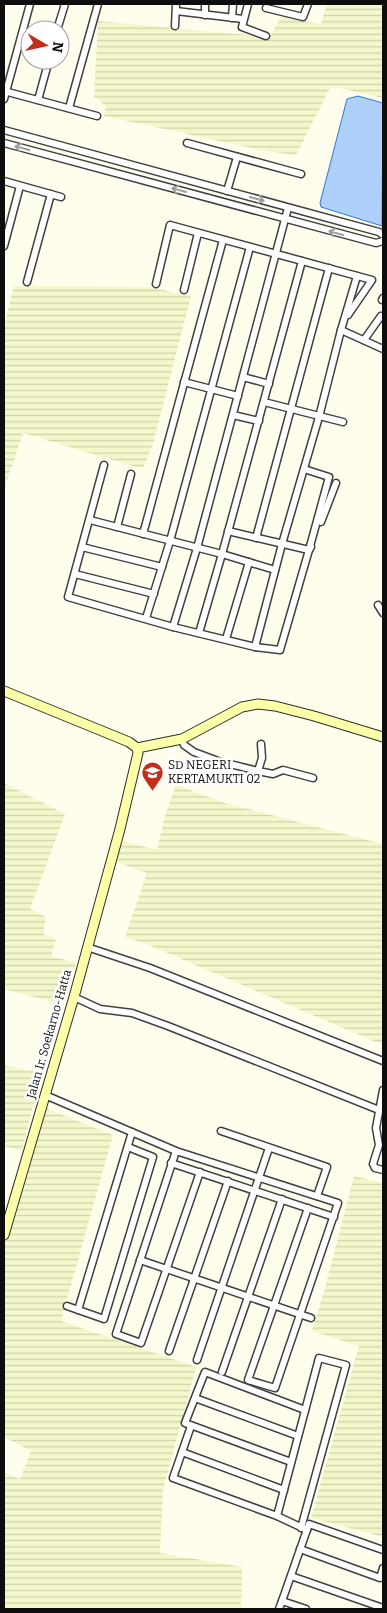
<svg xmlns="http://www.w3.org/2000/svg" width="387" height="1613" font-family="Bitter,serif">
<style>
.farmland{fill:url(#farmland-rules)}
.water{fill:#add1fb;stroke:#2e78d7}
.lines{fill:none;stroke-linecap:round;stroke-linejoin:round}
.street-casing{stroke:#404040;stroke-width:9}
.secondary-casing{stroke:#2f2f2f;stroke-width:11}
.street{stroke:#fff;stroke-width:6}
.secondary{stroke:#fbffa7;stroke-width:9}
.oneway{stroke:#9e9e9e}
.labels{text-anchor:middle;stroke-width:5;stroke-linejoin:round;paint-order:stroke}
.poi-label{font-size:12px;fill:#0d0d0d;stroke:#fff;text-anchor:start}
.street-label{font-size:12px;fill:#0d0d0d;stroke:#fff}
</style>
<defs>
<pattern id="farmland-rules" width="6" height="5" patternUnits="userSpaceOnUse" patternTransform="scale(1.25)"><rect width="6" height="5" fill="#f4f7ca"/><path d="M0 2.5h6" fill="none" stroke="#d0d3ac"/></pattern>
</defs>
<rect width="100%" height="100%" fill="#fffeec"/>
<!-- farmland -->
<g class="farmland">
<path d="M327,4H383V98L331,86L296,155L265,151L104,116L106,106L94,97L98,21L270,37L281,17L321,24Z"/>
<path d="M14,286L149,287L191,296L153,444L143,469L23,433L4,490V327Z"/>
<path d="M4,783L65,814L30,909L46,917L43,934L56,939L51,956L76,963L61,1004L4,989Z"/>
<path d="M176,785L225,803L383,844V1045L144,943L125,937L147,873L117,862L122,841L157,850L165,816Z"/>
<path d="M4,1065L41,1073L22,1151L4,1146Z"/>
<path d="M45,1108L113,1135L61,1321L196,1367L163,1490L160,1553L242,1567L241,1609H4V1473L20,1479L31,1451L4,1437V1244Z"/>
<path d="M354,1176L383,1183V1537L311,1518L359,1346L312,1331L325,1288Z"/>
</g>
<!-- water -->
<path class="water" d="M358,96L383,103L382,226L321,207L320,203L347,99Z"/>
<g class="lines">
<defs>
<g id="street">
<path d="M248,4L242,27L266,36"/>
<path d="M266,8L303,17L308,4"/>
<path d="M176,11L243,19"/>
<path d="M205,15V4"/>
<path d="M232,18L233,4"/>
<path d="M175,26L176,4"/>
<path d="M57,30L65,4"/>
<path d="M4,91L97,116"/>
<path d="M4,99L30,4"/>
<path d="M38,100L49,60"/>
<path d="M69,108L98,4"/>
<path d="M4,130L379,232L383,235"/>
<path d="M4,143L376,243L383,241"/>
<path d="M187,143L301,174"/>
<path d="M4,181L61,197"/>
<path d="M227,191L237,157"/>
<path d="M4,246L20,186"/>
<path d="M27,282L51,194"/>
<path d="M156,284L170,225L372,280L348,315"/>
<path d="M184,290L198,233"/>
<path d="M382,300L383,298"/>
<path d="M341,330L383,349"/>
<path d="M364,340L381,316"/>
<path d="M243,377L269,384"/>
<path d="M184,382L238,396"/>
<path d="M264,402L343,422"/>
<path d="M233,415L259,421"/>
<path d="M104,465L68,597L173,627L255,647L280,650L309,550L329,477L304,469"/>
<path d="M90,520L222,554L275,570"/>
<path d="M321,522L336,483"/>
<path d="M117,527L131,474"/>
<path d="M228,531L309,550L311,547"/>
<path d="M143,534L223,240"/>
<path d="M256,538L329,268"/>
<path d="M82,547L162,567"/>
<path d="M75,574L154,594"/>
<path d="M378,605L383,613"/>
<path d="M146,618L170,541L250,247"/>
<path d="M173,627L197,548L288,208"/>
<path d="M199,633L222,554L302,261"/>
<path d="M226,639L249,562"/>
<path d="M255,647L282,544L319,417L341,330L357,276"/>
<path d="M182,739L184,745L194,752L218,761L258,771L273,774L283,770L313,778"/>
<path d="M258,771L262,758L261,744"/>
<path d="M87,947L150,968L383,1061"/>
<path d="M74,997L100,1009L132,1013L168,1026L379,1110"/>
<path d="M383,1090L376,1128L379,1145L373,1164L375,1168L383,1170"/>
<path d="M45,1095L176,1151L338,1203L275,1388L248,1380L308,1208"/>
<path d="M221,1131L327,1167L317,1196"/>
<path d="M176,1151L116,1334L141,1343L200,1172"/>
<path d="M171,1163L334,1217"/>
<path d="M140,1260L311,1318"/>
<path d="M67,1306L104,1319L153,1157L128,1147"/>
<path d="M78,1310L132,1132"/>
<path d="M169,1351L228,1181"/>
<path d="M197,1360L269,1148"/>
<path d="M222,1372L282,1199"/>
<path d="M195,1398L298,1436"/>
<path d="M191,1426L173,1478L277,1516L307,1530"/>
<path d="M182,1452L284,1490"/>
<path d="M291,1462L185,1423L205,1372L305,1410"/>
<path d="M277,1516L319,1358L346,1365L301,1528"/>
<path d="M300,1549L380,1578L383,1568"/>
<path d="M291,1576L383,1608"/>
<path d="M282,1601L309,1524L383,1550"/>
<path d="M279,1609L282,1601L306,1609"/>
</g>
<g id="secondary">
<path d="M4,691L129,742L137,748L138,753L120,829L74,997L4,1235"/>
<path d="M137,748L182,739L242,707L258,704L275,706L314,716L383,737"/>
</g>
</defs>
<!-- street casing -->
<use href="#street" class="street-casing"/>
<!-- secondary casing -->
<use href="#secondary" class="secondary-casing"/>
<!-- street -->
<use href="#street" class="street"/>
<!-- secondary -->
<use href="#secondary" class="secondary"/>
</g>
<!-- one-way arrows -->
<defs><path id="oneway-shaft" d="M-6 0H5M1.5-3L5.5 0L1.5 3" fill="none" stroke-width="1.6" stroke-linecap="round" stroke-linejoin="round" transform="scale(1.25)"/></defs>
<g class="oneway">
<use href="#oneway-shaft" transform="translate(22 148) rotate(-165)"/>
<use href="#oneway-shaft" transform="translate(179 190) rotate(-165)"/>
<use href="#oneway-shaft" transform="translate(257 199) rotate(16)"/>
<use href="#oneway-shaft" transform="translate(336 233) rotate(-165)"/>
</g>
<!-- icons -->
<defs>
<symbol id="school-pin" viewBox="-11 -11 22 30"><path d="M0 17L-7.5 6A9.5 9.5 0 1 1 7.5 6Z" fill="#c62e1b" stroke="#fff"/><path d="M0-5L7-2L0 1L-7-2ZM-4 1L0 2.5L4 1V4Q0 6-4 4Z" fill="#fff"/></symbol>
</defs>
<g fill-rule="evenodd">
<use href="#school-pin" x="140" y="760" width="25" height="34"/>
</g>
<g class="labels">
<!-- poi labels -->
<g class="poi-label">
<text x="168" y="769">SD NEGERI<tspan x="168" dy="14">KERTAMUKTI 02</tspan></text>
</g>
<!-- street labels -->
<g class="street-label">
<text transform="translate(49 1034) rotate(-74)" y="4">Jalan Ir. Soekarno-Hatta</text>
</g>
</g>
<!-- border -->
<rect width="387" height="1613" fill="none" stroke="#0d0d0d" stroke-width="10"/>
<!-- north arrow -->
<g transform="translate(45 45) rotate(99)"><circle r="24" fill="#ffffff" stroke="#9e9e9e"/>
<path d="M0-4L9 19L0 12L-9 19Z" fill="#c62e1b"/>
<text y="-8" font-size="14" font-weight="bold" text-anchor="middle" fill="#0d0d0d">N</text>
</g>
</svg>
